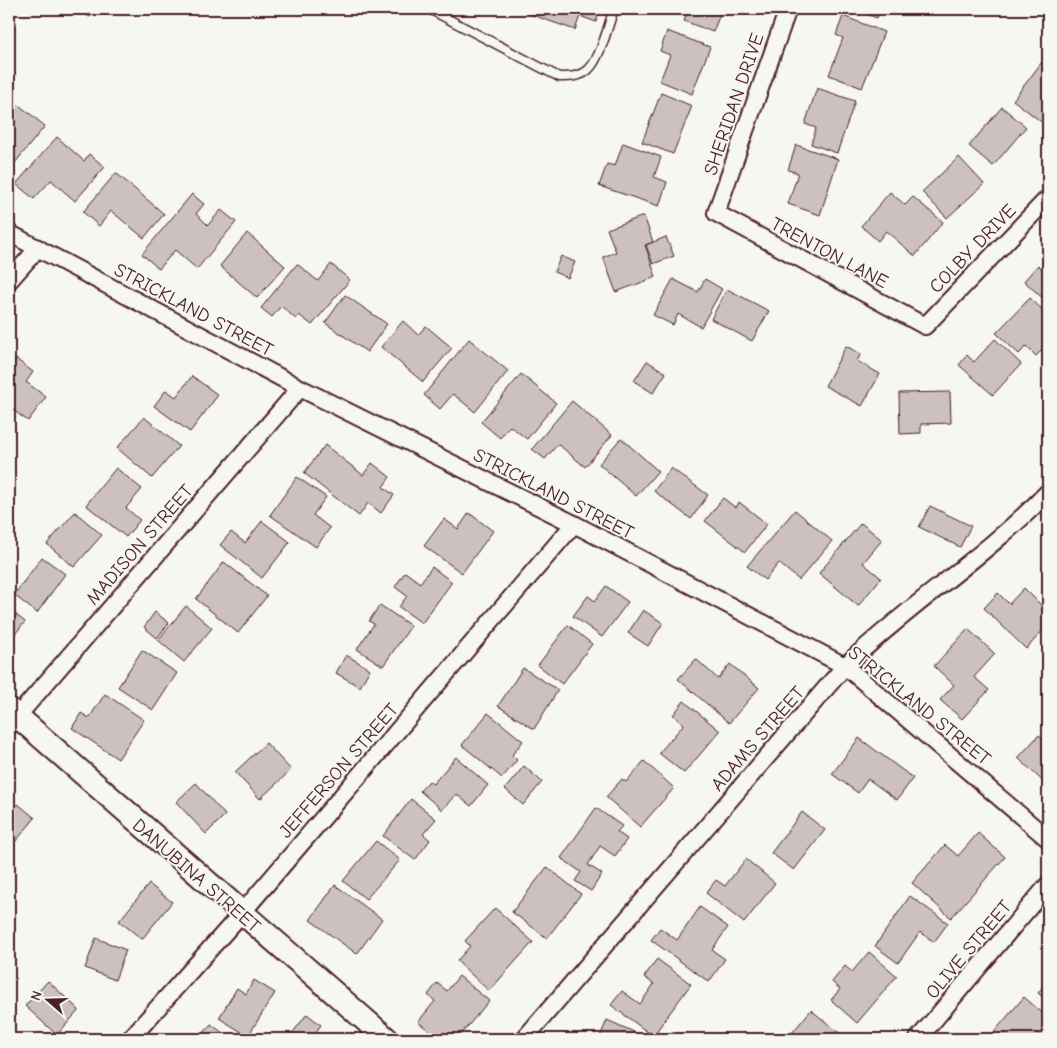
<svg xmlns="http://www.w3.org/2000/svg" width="1057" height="1048" font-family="'Comic Neue',sans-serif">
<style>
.building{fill:#ccc1c0;stroke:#4a1f2b}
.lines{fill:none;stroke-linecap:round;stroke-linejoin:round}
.lane-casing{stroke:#4a1f2b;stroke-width:11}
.street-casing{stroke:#4a1f2b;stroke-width:20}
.secondary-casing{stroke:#4a1f2b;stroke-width:26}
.lane{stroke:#f6f6f2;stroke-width:8}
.street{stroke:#f6f6f2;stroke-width:16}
.secondary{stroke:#f6f6f2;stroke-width:22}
.labels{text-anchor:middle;stroke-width:4;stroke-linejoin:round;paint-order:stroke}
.street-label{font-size:19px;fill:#4a1f2b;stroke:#f6f6f2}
</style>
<rect width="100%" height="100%" fill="#f6f6f2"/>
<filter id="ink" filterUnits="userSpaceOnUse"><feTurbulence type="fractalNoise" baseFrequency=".02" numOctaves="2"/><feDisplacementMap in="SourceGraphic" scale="10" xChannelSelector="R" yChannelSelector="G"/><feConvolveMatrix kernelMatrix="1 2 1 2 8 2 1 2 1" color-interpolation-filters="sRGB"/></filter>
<g filter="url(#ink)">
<!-- building -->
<g class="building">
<path d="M73,9H94L90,17Z"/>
<path d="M515,9H600L596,22L580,16L575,30Z"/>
<path d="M689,9H722L713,32L684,21Z"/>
<path d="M852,9H880L877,18Z"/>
<path d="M843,16L884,32L862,88L829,75L843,38L836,35Z"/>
<path d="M667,31L710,47L692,94L660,81L670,55L660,51Z"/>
<path d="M1042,62L1048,67V127L1013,100Z"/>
<path d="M817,88L855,101L837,153L811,144L816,128L805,124Z"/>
<path d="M661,93L692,106L673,154L642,142Z"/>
<path d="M9,97L45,126L10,169L9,168Z"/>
<path d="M1002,107L1026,127L993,166L969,146Z"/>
<path d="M57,137L84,161L89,154L105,167L75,201L51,180L34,199L16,184Z"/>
<path d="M623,143L661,157L654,177L667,182L659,206L599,186L607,164L615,166Z"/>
<path d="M796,145L838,159L820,215L788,204L798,173L788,170Z"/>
<path d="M959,157L984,184L947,218L922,192Z"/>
<path d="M116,173L164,214L144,238L111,211L99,226L83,212Z"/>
<path d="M890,192L905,205L913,197L943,222L915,256L886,231L878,241L861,226Z"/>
<path d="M192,194L204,204L196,214L208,225L221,210L236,222L197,269L175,250L159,269L142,254Z"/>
<path d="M644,216L653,242L645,245L656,277L616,292L603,257L616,252L607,229Z"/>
<path d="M247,233L285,266L257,298L220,266Z"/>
<path d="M666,237L674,256L653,264L646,245Z"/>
<path d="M561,256L575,262L568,278L554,272Z"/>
<path d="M297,264L318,281L331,264L350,280L312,325L299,315L296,319L281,306L272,317L261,308Z"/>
<path d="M1038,265L1048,275V303L1024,281Z"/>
<path d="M673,279L698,292L705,279L722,289L701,327L678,314L673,325L653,315Z"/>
<path d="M727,289L769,311L752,341L711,319Z"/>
<path d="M345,295L387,324L367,352L325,323Z"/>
<path d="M1030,298L1048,315V344L1036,356L1026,346L1019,354L996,333Z"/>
<path d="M403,321L418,335L426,326L452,348L423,382L381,347Z"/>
<path d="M469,339L508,371L475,412L453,394L440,409L424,395Z"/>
<path d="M995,339L1021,364L993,395L959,365L967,355L974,362Z"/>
<path d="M846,346L861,354L857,361L880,374L862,406L825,386Z"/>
<path d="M16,359L33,372L26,382L46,397L28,421L9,407V368Z"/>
<path d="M647,361L666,373L653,393L634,381Z"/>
<path d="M521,374L556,403L527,439L510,426L500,438L481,422Z"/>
<path d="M192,376L218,395L190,432L154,406L166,390L176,397Z"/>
<path d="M950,392L951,423L921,424V433L900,434L899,393Z"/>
<path d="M572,401L612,435L585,467L558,444L545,459L532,449Z"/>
<path d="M144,417L179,446L152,478L117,448Z"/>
<path d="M621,438L658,471L636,496L599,464Z"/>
<path d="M325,445L363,475L372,463L390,477L383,487L394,495L381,513L368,503L359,516L304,473Z"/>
<path d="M116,468L142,489L126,508L140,520L126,537L86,505Z"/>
<path d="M671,468L708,495L691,519L654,491Z"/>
<path d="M297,477L326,497L313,515L330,528L316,547L270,515Z"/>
<path d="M723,498L736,508L739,502L767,524L745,552L705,521Z"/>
<path d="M930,506L971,526L960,547L919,527Z"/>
<path d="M795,510L832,541L799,580L779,563L765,580L747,566Z"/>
<path d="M75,512L102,535L74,567L47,544Z"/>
<path d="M469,513L493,531L462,573L424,546L444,519L458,529Z"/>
<path d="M262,521L290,542L262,578L220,545L231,532L245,543Z"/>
<path d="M861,523L882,540L863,563L881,578L858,606L819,573Z"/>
<path d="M42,557L65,574L37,613L14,595Z"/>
<path d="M224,562L267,596L238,633L196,599Z"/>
<path d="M432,567L452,582L422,623L399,607L407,596L395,587L405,572L420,583Z"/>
<path d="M606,586L628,602L602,637L573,616L588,596L595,601Z"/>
<path d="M1024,588L1048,612V625L1026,649L984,608L998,593L1009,604Z"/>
<path d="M380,605L411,626L383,666L357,649L374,624L369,621Z"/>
<path d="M186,606L212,628L184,662L158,640Z"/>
<path d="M9,609L25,622L9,641Z"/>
<path d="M643,610L663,623L648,646L628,633Z"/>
<path d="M155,612L169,623L157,638L144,627Z"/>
<path d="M568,625L592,644L562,684L538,665Z"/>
<path d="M968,629L995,654L974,677L989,690L962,719L940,700L954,685L934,666Z"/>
<path d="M142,650L177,673L153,710L118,687Z"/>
<path d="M346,655L370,669L360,687L336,673Z"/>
<path d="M696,659L718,679L730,664L759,688L729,723L678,679Z"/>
<path d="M523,668L558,690L534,729L498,706Z"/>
<path d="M105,694L144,720L118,759L72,728L81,713L89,718Z"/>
<path d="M684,701L720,731L684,773L659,753L684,724L673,715Z"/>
<path d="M488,713L523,741L512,755L517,760L502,778L462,745Z"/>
<path d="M1039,735L1048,744V786L1018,758Z"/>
<path d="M859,738L913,778L897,800L868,779L858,793L832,774Z"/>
<path d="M266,743L291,770L260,799L235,772Z"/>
<path d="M456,757L488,785L471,806L456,794L442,810L420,791L429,781L433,784Z"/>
<path d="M644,761L674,788L640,827L606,797L622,779L626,782Z"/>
<path d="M524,766L542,782L523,805L505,789Z"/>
<path d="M196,783L225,815L206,834L176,802Z"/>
<path d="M411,799L436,819L423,834L430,840L415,860L383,836Z"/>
<path d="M18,804L35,818L16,841L9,835V816Z"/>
<path d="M596,808L622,826L617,832L627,839L615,856L600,846L588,865L602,874L591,891L575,881L581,872L561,858Z"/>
<path d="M802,812L825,830L794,870L771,853Z"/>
<path d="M978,833L1005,857L951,918L912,883L945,845L958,856Z"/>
<path d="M376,841L400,860L366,899L343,881Z"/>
<path d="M746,859L775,883L744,923L706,893L716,880L725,886Z"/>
<path d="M547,867L581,894L547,938L512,912Z"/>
<path d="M149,884L172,902L142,939L119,921Z"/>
<path d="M335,885L382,919L357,954L310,920Z"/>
<path d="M910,896L948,923L934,942L920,932L898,963L875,946Z"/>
<path d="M700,907L728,927L712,950L725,959L709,982L651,940L660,928L677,940Z"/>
<path d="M495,908L533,942L489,991L457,961L470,946L465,941Z"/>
<path d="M96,938L126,950L115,980L85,968Z"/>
<path d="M869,952L897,976L857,1023L831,1000L840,989L832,982L845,966L852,972Z"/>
<path d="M657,959L691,984L653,1036L611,1005L622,991L640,1004L654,984L644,977Z"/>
<path d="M459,976L489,1001L457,1039H440L418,1022L435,1001L428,995L437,983L447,991Z"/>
<path d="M254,980L275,993L248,1036L219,1018L237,988L246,994Z"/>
<path d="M1048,980V1002L1038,993Z"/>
<path d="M48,981L79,1010L57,1035L25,1006Z"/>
<path d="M1024,997L1048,1018V1039H988Z"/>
<path d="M811,1010L843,1036L840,1039H787Z"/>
<path d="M307,1014L321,1025L311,1039H292L293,1037L291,1035Z"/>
<path d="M607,1020L634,1032L630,1039H599Z"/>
<path d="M211,1024L231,1039H199Z"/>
</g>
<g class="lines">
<defs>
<path id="lane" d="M429,9L559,77C569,77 580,77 588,70C601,58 608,25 614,9"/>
<g id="street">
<path d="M788,9L716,213L925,326L1048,198"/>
<path d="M9,233L300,388L574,524L845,666L1048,839"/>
<path d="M9,281L38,248"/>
<path d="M9,726L300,388"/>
<path d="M130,1039L241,914L574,524"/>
<path d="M524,1039L845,666C910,604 986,556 1048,492"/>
<path d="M918,1039L1048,885"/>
</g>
<path id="secondary" d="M9,709L387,1039"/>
</defs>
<!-- lane casing -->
<use href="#lane" class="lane-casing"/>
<!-- street casing -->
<use href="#street" class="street-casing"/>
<!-- secondary casing -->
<use href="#secondary" class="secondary-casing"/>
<!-- lane -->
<use href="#lane" class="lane"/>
<!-- street -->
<use href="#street" class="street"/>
<!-- secondary -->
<use href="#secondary" class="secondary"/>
</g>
</g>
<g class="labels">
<!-- street labels -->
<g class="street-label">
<text transform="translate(733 104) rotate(-71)" y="7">SHERIDAN DRIVE</text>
<text transform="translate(972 248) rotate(-46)" y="7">COLBY DRIVE</text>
<text transform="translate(830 252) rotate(28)" y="7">TRENTON LANE</text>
<text transform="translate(194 309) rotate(28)" y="7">STRICKLAND STREET</text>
<text transform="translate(554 493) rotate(27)" y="7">STRICKLAND STREET</text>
<text transform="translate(139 544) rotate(-49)" y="7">MADISON STREET</text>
<text transform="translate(920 705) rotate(39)" y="7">STRICKLAND STREET</text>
<text transform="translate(757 738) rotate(-49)" y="7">ADAMS STREET</text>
<text transform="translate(338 770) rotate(-49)" y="7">JEFFERSON STREET</text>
<text transform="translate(197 875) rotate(41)" y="7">DANUBINA STREET</text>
<text transform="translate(968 949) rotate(-50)" y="7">OLIVE STREET</text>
</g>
</g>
<!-- margin -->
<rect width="1057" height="1048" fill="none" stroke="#f6f6f2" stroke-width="30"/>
<rect x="15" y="15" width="1027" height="1018" fill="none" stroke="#4a1f2b" stroke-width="2" filter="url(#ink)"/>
<!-- north arrow -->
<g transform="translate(48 1000) rotate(290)" stroke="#f6f6f2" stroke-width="4" paint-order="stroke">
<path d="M0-4L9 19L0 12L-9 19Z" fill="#4a1f2b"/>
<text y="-8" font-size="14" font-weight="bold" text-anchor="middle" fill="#4a1f2b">N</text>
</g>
</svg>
